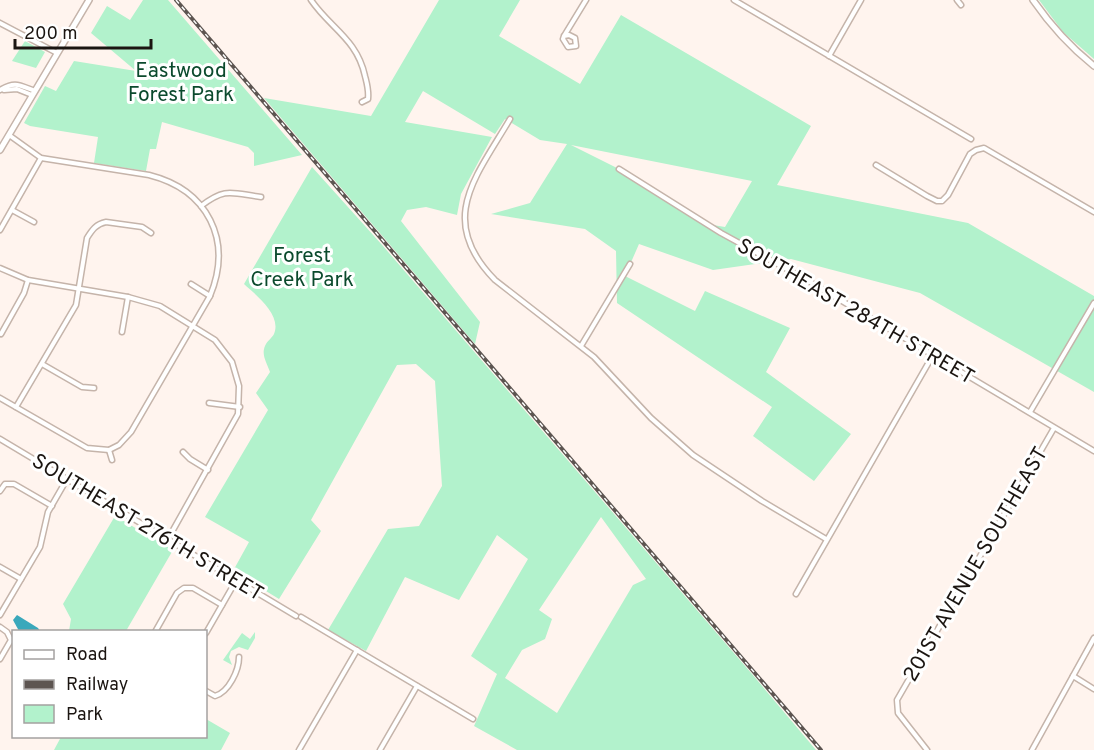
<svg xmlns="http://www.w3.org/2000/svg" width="1094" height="750" font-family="Overpass,sans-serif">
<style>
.green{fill:#b2f2cc;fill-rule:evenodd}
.water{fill:#3aa8bb}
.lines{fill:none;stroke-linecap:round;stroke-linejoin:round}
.minor-casing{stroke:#c5b4aa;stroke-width:7}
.tertiary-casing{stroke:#c5b4aa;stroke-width:8}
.minor{stroke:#fff;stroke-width:4}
.tertiary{stroke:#fff;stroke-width:5}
.rail-casing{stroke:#5d5551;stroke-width:4}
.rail{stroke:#fff;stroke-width:1.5;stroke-dasharray:4.5;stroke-linecap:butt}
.labels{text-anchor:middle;stroke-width:6;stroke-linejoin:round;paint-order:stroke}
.park-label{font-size:21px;fill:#0b4a2d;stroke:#fff}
.street-label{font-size:21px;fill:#1b1511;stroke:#fff}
</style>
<rect width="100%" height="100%" fill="#fff4ee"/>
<!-- green -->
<g class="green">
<path d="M143,0H168L302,155L254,166V153L248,147L162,122L156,149H150L146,171L94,163L98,137L30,126L24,123L45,86L56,91L74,61L136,71L91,33L107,6L130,20Z"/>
<path d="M439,0H520L499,36L580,84L621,15L811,126L777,185L968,223L1094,296V392L920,293L791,259L713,270L639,244L625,276L695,311L705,291L790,328L766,372L851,434L814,481L753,436L772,407L617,303L616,251L585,229L491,214L530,203L567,144L540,140L505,119L495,134L423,91L405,122L492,137L461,194L457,215L426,207L407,210L401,221L480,322L475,344L264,98L371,116ZM571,145L752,181L725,227L707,224L619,169Z"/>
<path d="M1039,0H1094V59L1063,32Z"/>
<path d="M25,41L45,52L36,68L12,61Z"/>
<path d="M312,167L383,246L752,674L816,750H517L474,726L497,674L471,656L528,559L497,535L459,600L405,577L366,651L328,630L388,529L419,526L442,486L435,381L416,364L397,365L311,520L321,531L279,599L233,571L249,542L205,517L268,410L256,393L270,372C267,363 261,355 265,346C267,341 272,338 274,334C282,315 256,295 244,284ZM601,517L646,579L633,585L557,713L505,678L522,650L545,639L552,619L539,610Z"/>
<path d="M115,516L173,550L126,631H69L71,619L63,604Z"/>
<path d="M255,632V638L248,650L239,647L231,651L229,657L232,665L223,660L242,633L250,639Z"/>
<path d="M206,719L230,733L221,750H54L61,737L206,736Z"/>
</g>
<!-- water -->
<path class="water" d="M17,615L38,628L40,631H19L13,620Z"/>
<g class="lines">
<defs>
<g id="minor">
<path d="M311,0C330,28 357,39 365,76C367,84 369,90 368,99L362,102"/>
<path d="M734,0L971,139"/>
<path d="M957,0L961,5"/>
<path d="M0,23L57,53"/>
<path d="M564,36L569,35L575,38L576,46L568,47L563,39L564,36L586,0"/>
<path d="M829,56L861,0"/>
<path d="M0,90C15,81 19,85 35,91"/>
<path d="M4,90L17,89L32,95"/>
<path d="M510,119C476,177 436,220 495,280L594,357L651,418L693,455L762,501L826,539"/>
<path d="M876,165L927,196L937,201H942L948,195L970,154L976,150L984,148L1094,212"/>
<path d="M619,169L721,233L805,279L1094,451"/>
<path d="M201,206C226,187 231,193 261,197"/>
<path d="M12,210L34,222"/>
<path d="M0,230L41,158"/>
<path d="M0,268L28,280L128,297L160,306L215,340L232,362L239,386L238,414L168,539"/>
<path d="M191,284L210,296"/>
<path d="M122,332L128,297"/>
<path d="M1,334L24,293L28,280"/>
<path d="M581,346L630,264"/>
<path d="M42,364L82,387L94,388"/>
<path d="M0,398L87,448L109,450L119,445L131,432L210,296C233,240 208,190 149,175L41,158L9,135"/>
<path d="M209,403L240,407"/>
<path d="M16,407L76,305L87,238C92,230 96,224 106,222L142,227L151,233"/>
<path d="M1030,412L1094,303"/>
<path d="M0,439L296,616"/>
<path d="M109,450L112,460"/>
<path d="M183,452L190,459L208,470"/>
<path d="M0,491L5,484H14L52,506"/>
<path d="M0,567L21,579"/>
<path d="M796,594L933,355"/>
<path d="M0,615L40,547L48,512L67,479"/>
<path d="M301,617L473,719"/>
<path d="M0,627L7,632L11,640L0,659"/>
<path d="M155,632L177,593L184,588H193L222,605"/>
<path d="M206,633L237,579"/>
<path d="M1073,676L1094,689"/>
<path d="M206,691L215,696C229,692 239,670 239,657"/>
<path d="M299,750L357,650"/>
<path d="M380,750L417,686"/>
<path d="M927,750L898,713L897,700L1054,428"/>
<path d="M1032,750L1094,638"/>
</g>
<g id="tertiary">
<path d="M1033,0C1051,26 1069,46 1094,66"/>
<path d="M0,150L89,0"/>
</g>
</defs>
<!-- minor casing -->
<use href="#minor" class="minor-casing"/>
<!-- tertiary casing -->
<use href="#tertiary" class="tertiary-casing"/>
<!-- minor -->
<use href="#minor" class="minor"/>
<!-- tertiary -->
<use href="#tertiary" class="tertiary"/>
<defs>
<path id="rail" d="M176,0L821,750"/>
</defs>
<!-- rail casing -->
<use href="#rail" class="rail-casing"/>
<!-- rail -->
<use href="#rail" class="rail"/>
</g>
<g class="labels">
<!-- park labels -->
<g class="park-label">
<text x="181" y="77">Eastwood<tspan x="181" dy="24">Forest Park</tspan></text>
<text x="302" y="262">Forest<tspan x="302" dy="24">Creek Park</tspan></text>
</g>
<!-- street labels -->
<g class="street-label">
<text transform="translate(856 311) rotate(30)" y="7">SOUTHEAST 284TH STREET</text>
<text transform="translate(148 527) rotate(31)" y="7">SOUTHEAST 276TH STREET</text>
<text transform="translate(975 564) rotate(-60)" y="7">201ST AVENUE SOUTHEAST</text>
</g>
</g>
<!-- legend -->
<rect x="12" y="630" width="195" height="108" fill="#ffffff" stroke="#a4a1a0" stroke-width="1.5"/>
<rect x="24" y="650" width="30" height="9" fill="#ffffff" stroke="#a4a1a0" stroke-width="1.5"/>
<text x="66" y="660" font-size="18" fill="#1b1511">Road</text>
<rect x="24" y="680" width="30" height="9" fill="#5d5551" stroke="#a4a1a0" stroke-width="1.5"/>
<text x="66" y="690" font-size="18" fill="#1b1511">Railway</text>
<rect x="24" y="705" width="30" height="18" fill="#b2f2cc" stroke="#a4a1a0" stroke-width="1.5"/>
<text x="66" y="720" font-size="18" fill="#1b1511">Park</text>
<!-- scale -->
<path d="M15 39v9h136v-9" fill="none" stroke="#1b1511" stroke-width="3"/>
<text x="24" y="39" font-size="18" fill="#1b1511" stroke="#ffffff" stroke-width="4.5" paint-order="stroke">200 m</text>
</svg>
